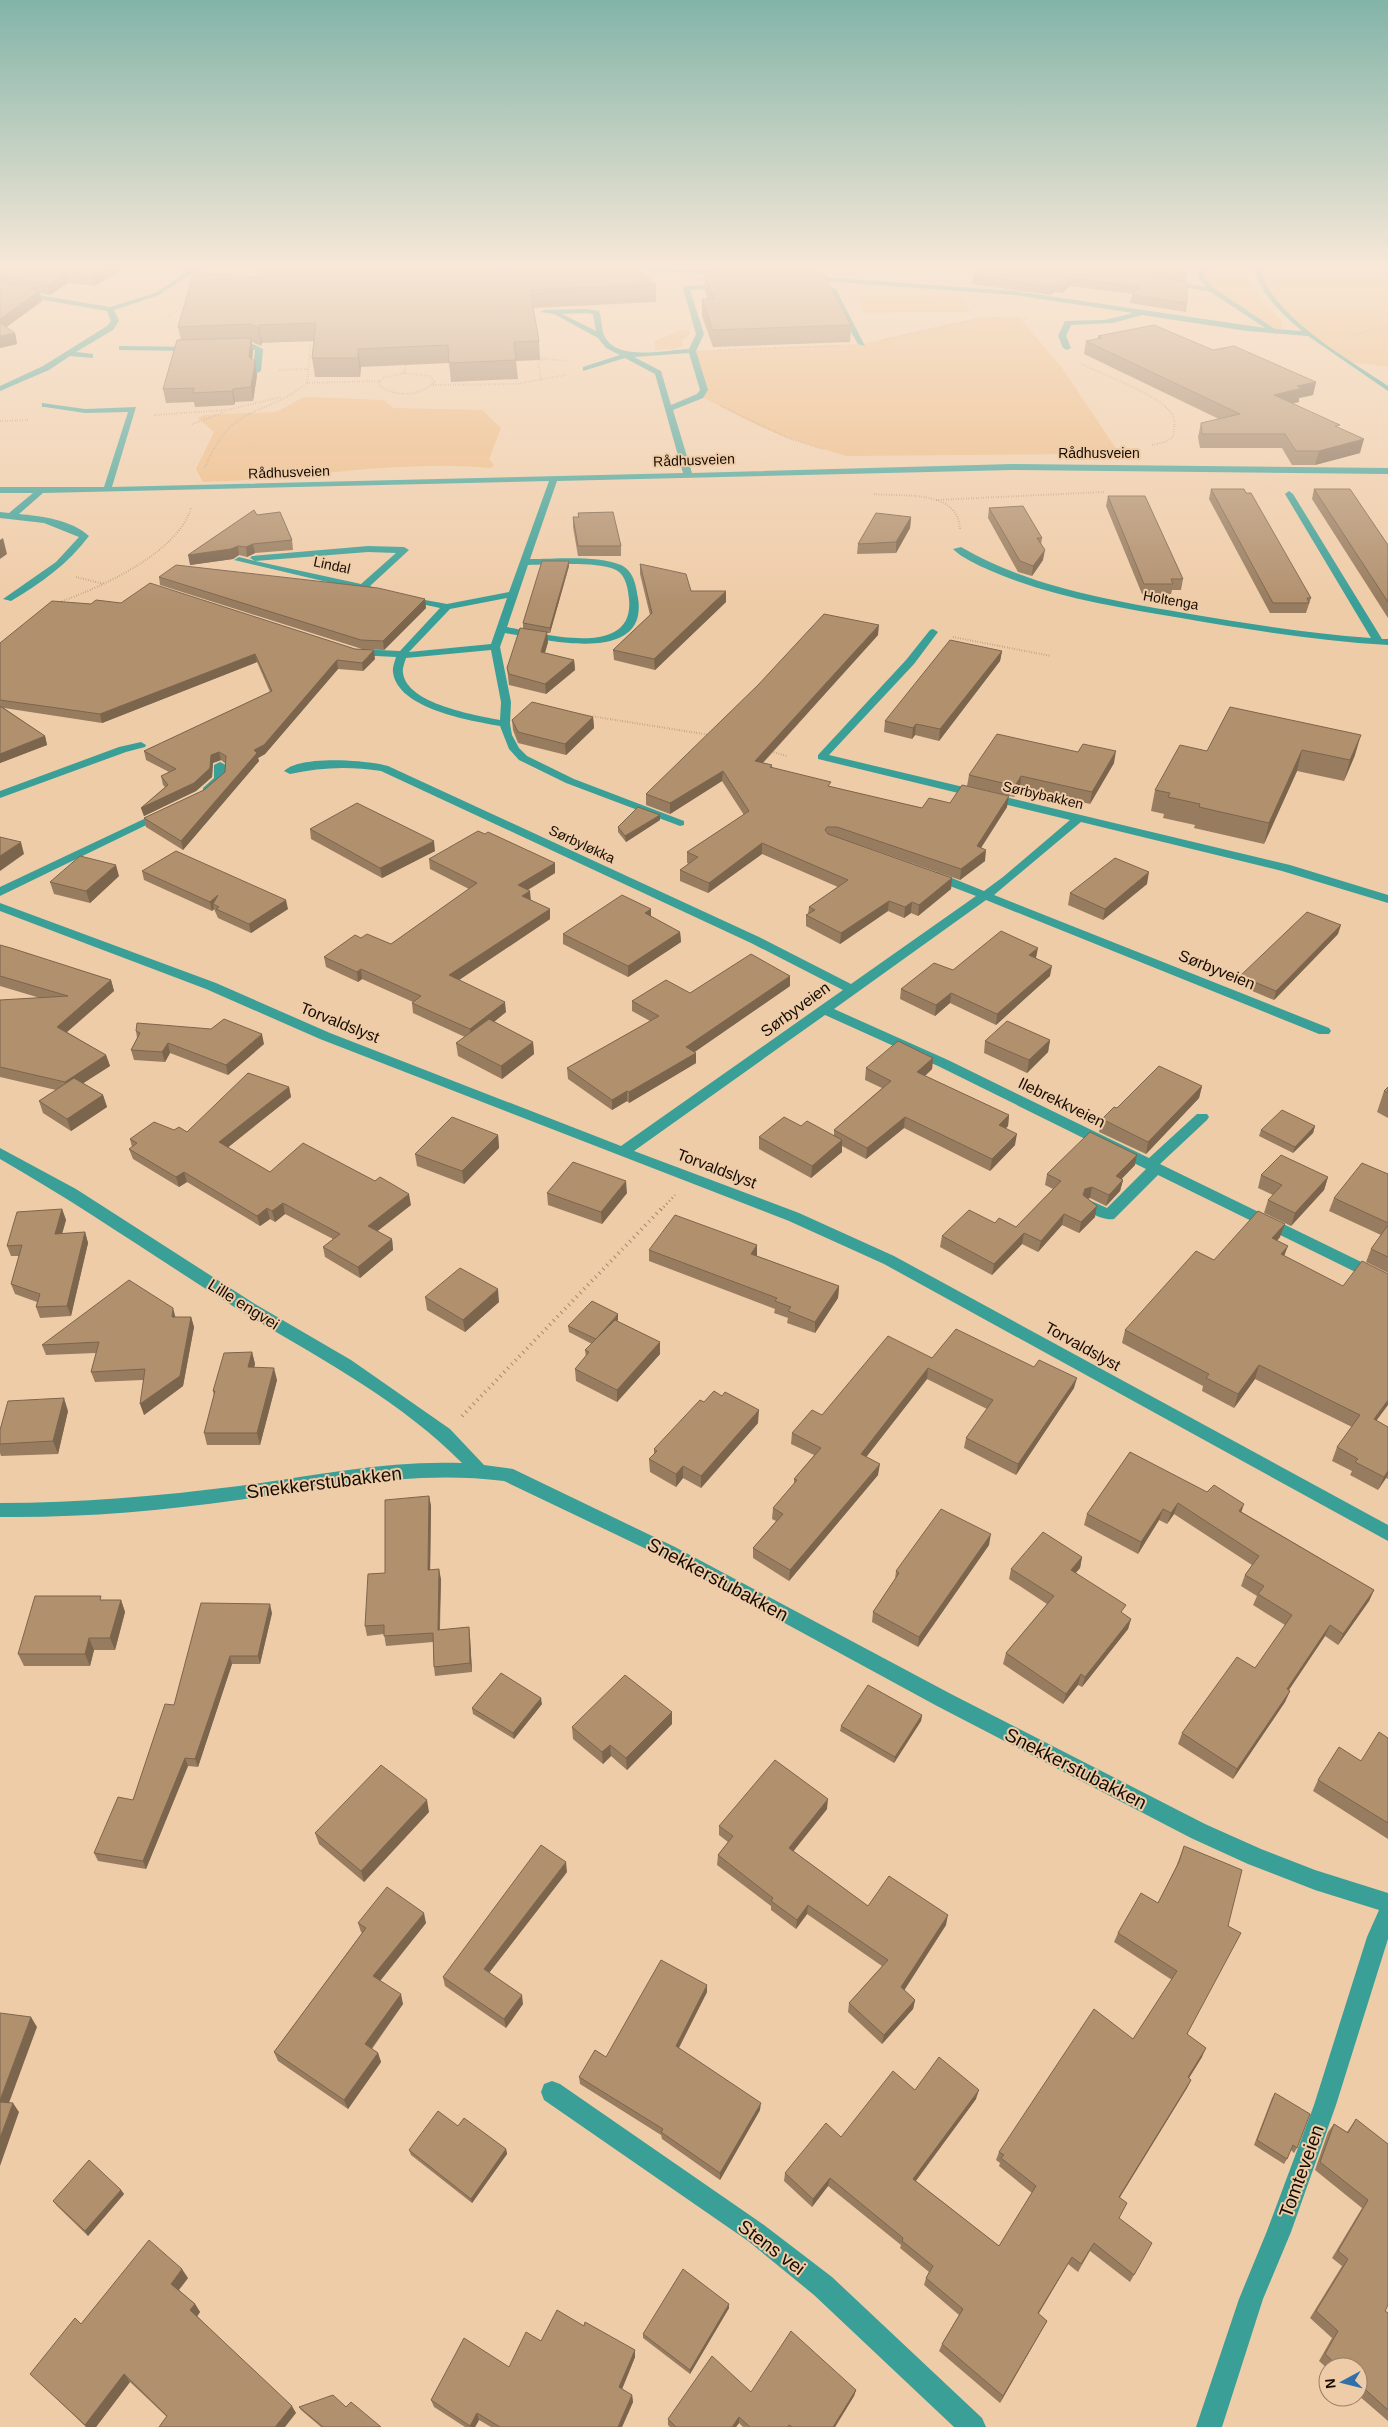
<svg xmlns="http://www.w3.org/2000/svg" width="1388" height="2427" font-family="Helvetica,sans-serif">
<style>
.green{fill:#ecb77e}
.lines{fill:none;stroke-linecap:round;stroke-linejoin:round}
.path-far2{stroke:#a3896e;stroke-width:2;stroke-dasharray:0.5 2;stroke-linecap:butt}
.path-far1{stroke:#a3896e;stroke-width:2.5;stroke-dasharray:1 3;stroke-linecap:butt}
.path{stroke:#a3896e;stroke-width:4;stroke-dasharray:1 4.5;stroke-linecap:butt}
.minor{fill:#3a9f97;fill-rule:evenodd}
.wall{fill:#987c5f;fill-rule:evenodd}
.shaded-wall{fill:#7c654d}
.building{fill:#b1906e;stroke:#7c654d}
.labels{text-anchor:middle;stroke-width:4;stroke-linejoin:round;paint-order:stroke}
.far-street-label{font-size:14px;fill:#170c02;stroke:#efcca8}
.street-label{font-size:16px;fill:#170c02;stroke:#efcca8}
.near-street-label{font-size:19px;fill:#170c02;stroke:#efcca8}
</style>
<rect width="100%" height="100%" fill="#efcca8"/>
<!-- green -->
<g class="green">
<path d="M1201,265H1246L1250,285L1261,300L1281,320L1283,332L1273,331L1206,283L1200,271Z"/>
<path d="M1256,265H1388V367L1350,362L1310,334L1283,312L1255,268Z"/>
<path d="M963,296L970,312L864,313L858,297Z"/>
<path d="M980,318H1020L1062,368L1121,456L1065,454L846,456L788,438L755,424L700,396L704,390L692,351L862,344Z"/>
<path d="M682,330H689L690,334L681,341L683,346L673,349L655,350V341Z"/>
<path d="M304,397L384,400L393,408L482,410L501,428L489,459L494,465L491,468C396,459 298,480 203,482L196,469L214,432L198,418L204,415L276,412Z"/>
</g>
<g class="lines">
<!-- path-far2 -->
<g class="path-far2">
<path d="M231,265H263"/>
<path d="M223,269L236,267"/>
<path d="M239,276L236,270L243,265"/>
<path d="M166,318L186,304"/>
<path d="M1348,336L1388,326"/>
<path d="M882,340L980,318H1028"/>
<path d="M718,350L839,346"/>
<path d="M540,358L566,361"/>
<path d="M1081,364C1103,375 1159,394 1172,414C1176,421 1174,430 1173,437L1165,442L1152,445"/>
<path d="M279,370L308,369"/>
<path d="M404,373L429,376L434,382C420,397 393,398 378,384L383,378Z"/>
<path d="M404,373L406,365"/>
<path d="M541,380L538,363L545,358"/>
<path d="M307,383L380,381"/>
<path d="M433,385L515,384L566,375"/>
<path d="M721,406L788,438L823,449"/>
<path d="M154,415L227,410L281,397"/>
<path d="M0,421L30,420"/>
<path d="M192,424L225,412"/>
<path d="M205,467C234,400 261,420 307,383L311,339"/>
<path d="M874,494C904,497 960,489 960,531"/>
<path d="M936,500L1104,492"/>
<path d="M76,577L104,584"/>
<path d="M60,602C101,587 178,553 191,508"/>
<path d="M953,637L1051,656"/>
<path d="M578,714L710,735"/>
<path d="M769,751L787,756"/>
</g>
<!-- path-far1 -->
<path class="path-far1" d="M661,1210L675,1195"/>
<!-- path -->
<path class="path" d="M462,1416L662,1208"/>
<!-- minor -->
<g class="minor">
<path d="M198,265H205L159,295L114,310L119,321L113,330L76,352L93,354V358L70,356L49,370L0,391V386L43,366L107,326L111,321L107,311L44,300L0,289V285L44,296L110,307L155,293Z"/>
<path d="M575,265H607L730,271L733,273L730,275L578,267Z"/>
<path d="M1198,265H1204V277L1215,289L1275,329L1302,331C1280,312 1260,294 1253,265H1259C1261,270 1262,277 1265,283C1289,326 1348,359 1388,386V391L1308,336L1247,331L1142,315L1113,323L1071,325L1066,336L1071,348L1067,350L1063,348L1058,336L1065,321L1105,320L1133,313L1014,295L808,280L805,278L808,276L1014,291L1265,328L1211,292L1164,283L1167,281L1206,287L1198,277Z"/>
<path d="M815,283L836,289L865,346L858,344L836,306L831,291L815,285Z"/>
<path d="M724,285L726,288L690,290L704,334L696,351L708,390L703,398L673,410L692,473L1012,464L1388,468V474L1012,470L557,481L530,559C556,559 598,555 621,565C634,571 636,586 638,598C649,667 542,639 505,633L500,647L511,702L510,724L512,735L519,748L527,756L574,779L684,821V825L680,826L566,783L519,760L509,749L500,726C472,721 397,709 393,672C392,668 395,661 396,657L356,655L351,652L356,649L400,651L440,608L403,600V596L447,604L509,592L549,481L43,493L19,514C41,516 72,520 89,536C68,564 41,583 11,601L3,599L56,562L79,537L44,523L0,518V512L9,513L33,493H0V487H104L128,412L85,413L45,407H42V403L85,409L136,407L112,487L683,473L655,374L625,358L583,371V367L620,355L606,348L598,338L554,314L540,312L544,310L586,309L599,311C602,319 601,327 604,335C615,362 666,350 689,349L696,334L683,288L686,286ZM586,313L593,314L596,331L562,314ZM689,353L700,390L697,394L671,405L661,371L634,357ZM528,565C549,565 598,561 616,570C626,575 628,589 629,599C635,660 541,633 507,627ZM507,598L491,644L409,652L450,609ZM491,650L501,702L500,720C475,715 407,704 403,673C402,668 405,662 406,658Z"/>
<path d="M253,344L263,349L261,371L257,373L253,371L255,350L233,349L229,347Z"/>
<path d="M122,346L195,347L199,349L195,351L119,350V346Z"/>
<path d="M1289,491L1293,494L1382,639H1388V645C1318,641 1250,630 1181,618C1116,607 1050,597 989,570C978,565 962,558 953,549L961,547C1032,588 1110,600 1190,614C1250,624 1310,634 1371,638L1285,494Z"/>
<path d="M368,546L404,547L409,550L370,586L379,590L374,593L234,560L239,557L255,561L250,558L252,556ZM368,552L396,553L361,584L255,561Z"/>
<path d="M933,629L938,632L914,664L829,755L1290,865L1388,895V903L1282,871L1081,822L994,895L1329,1028L1331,1031L1329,1034H1319L986,900L834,1009L948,1060L1149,1158L1197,1114H1207L1209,1117L1207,1120L1160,1164L1388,1275V1288L1158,1175L1114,1219C1105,1221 1087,1213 1082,1205L1084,1201L1089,1200L1107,1208L1146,1169L938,1066L825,1015L634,1151L799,1213L894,1256L1388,1525V1541L884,1264L789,1221L320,1039L206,989L0,911V903L216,983L330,1033L621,1146L843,990L751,943L381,771C350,766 321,767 290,774L284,771C300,755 367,760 388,766L759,937L851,984L976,896L929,878L927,875L929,872H937L984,891L1003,877L1070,820L818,759V755L906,660L930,630Z"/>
<path d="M141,742L146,745L145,747L126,752L0,798V791L119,747Z"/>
<path d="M220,762L226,765V779L211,792H203V788L214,778V765Z"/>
<path d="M163,810L167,811V815L0,896V887Z"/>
<path d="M0,1148L76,1189L255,1304L351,1360L450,1429L484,1465L513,1469L675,1547L951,1694L1205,1824L1261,1849L1315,1870L1388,1893V1939L1336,2105L1291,2232L1263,2299L1222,2427H1196L1239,2299L1267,2231L1314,2105L1367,1937L1379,1910L1315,1890L1248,1864L1191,1838L937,1706L663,1557L504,1481C414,1470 327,1488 238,1500C159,1511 80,1518 0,1517V1503C80,1503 159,1496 239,1486C313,1476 387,1460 462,1463C400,1400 319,1358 244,1313C162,1262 84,1207 0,1159Z"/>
<path d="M552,2081L560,2084L764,2225L832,2277L982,2418L986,2427H954L814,2295L748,2241L544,2100L541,2092L544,2084Z"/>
</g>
</g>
<!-- wall -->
<g class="wall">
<path d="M0,265H132L94,286L68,283L50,295L40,293L42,301L6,327L15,333L17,344L0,348Z"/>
<path d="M713,265H814L816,267L815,271L851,325L850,342L713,347L702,316V299H708L705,291V275H710V268Z"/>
<path d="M868,265H916L914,268Z"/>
<path d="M982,265H1186V274L1185,282L1187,303L1186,312L1130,303L1132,295L1133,294L1069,286L1063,293L1054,292L1051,295L972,284L973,275ZM1077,265L1165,279L1082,267Z"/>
<path d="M258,277L656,284V302L533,308L539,341L540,360L516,361L518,379L451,382L449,363L361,367L360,377H315L312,358L314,341L262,343L261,346L252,342L253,351L252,360L257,375L253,401L235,402L234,405L195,407L194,402L166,403L163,389L181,340L178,327Z"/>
<path d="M1098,336L1213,350L1316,382L1313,395L1299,398V402L1293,403L1339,428L1360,453L1315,465H1292L1282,448H1200L1198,437L1201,423L1219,419L1084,354L1086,341L1098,339Z"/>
<path d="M1211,489L1311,598L1306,613H1270L1209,499Z"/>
<path d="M1314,489L1388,545V618L1312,499Z"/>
<path d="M1108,496L1183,579L1181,590H1172L1171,594H1142L1106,506Z"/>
<path d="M989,508L1042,538L1041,545L1043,560L1032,576L1018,572L988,518Z"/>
<path d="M578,513L621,546V556H578L573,527V517H578Z"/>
<path d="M257,515L292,540L293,550L255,553L247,557L239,555L233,559L190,565Z"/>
<path d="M911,517L910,528L896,553L857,554L858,544Z"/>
<path d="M569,561V566L550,633H547L548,642L545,653L574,660L575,670L546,694L509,685L507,668L523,628V623Z"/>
<path d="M640,564L691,591L726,602L655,670L614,660L613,650L650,615L640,574Z"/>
<path d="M159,577L425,599L426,608L384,650L362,649L160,585Z"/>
<path d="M878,635L763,763L772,765V768L831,787L922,808L950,803L1007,807L981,848L985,861L960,880L837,837L952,878L951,889L918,916L911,913L904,918L888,911L840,944L806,926V915L808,914L809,907L838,887L762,854L708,893L680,881V870L689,864L687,863V852L744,815L722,781L670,814L646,805V794Z"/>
<path d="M0,643L375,659L363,671L338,669L265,754L258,758L259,761L183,850L146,827L144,818L204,790L225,772L226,764L221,760L213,763L212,777L196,791L144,816L141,808L165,787L163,785L161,776L169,772L146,760L144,751L270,692L257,662L102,723L4,708L45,736L47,745L0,763Z"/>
<path d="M1002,651L1000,661L939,741L915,735L912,739L884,732L885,721Z"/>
<path d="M1230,707L1355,755L1344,781L1297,771L1264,844L1194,828L1195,825L1163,818L1164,814L1151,811L1155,790L1207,751Z"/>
<path d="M593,717L594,728L566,755L518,743L513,730L512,720Z"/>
<path d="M1114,763L1090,804L1020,788L1014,797L967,786L969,775Z"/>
<path d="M660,820L626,842L618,832V827Z"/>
<path d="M310,829L435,851L382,878L311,839Z"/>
<path d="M429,859L555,863V873L528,890L530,900L550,919L459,980L506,1012L494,1022L533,1042L534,1054L502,1079L458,1056L456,1043L465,1037L413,1013L412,1003L413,1002L362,979L358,982L326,967L324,957L361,938L391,944L469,889L430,869Z"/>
<path d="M142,871L288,909L251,933L218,918L214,909L212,911L144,880Z"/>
<path d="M119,876L90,903L54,894L50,882Z"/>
<path d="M1147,884L1103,920L1068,905L1070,893Z"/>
<path d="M651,909V917L680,932L681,942L628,977L563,944V934Z"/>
<path d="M1338,934L1274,1000L1238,985L1240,976Z"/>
<path d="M0,945L111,980L114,991L67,1032L106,1055L110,1066L83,1083L103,1095L107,1107L71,1131L43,1113L39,1101L56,1090L0,1077V1000L40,998L0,986Z"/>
<path d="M1036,958L1050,976L996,1025L950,1003L935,1016L900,999L901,989L953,970Z"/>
<path d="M790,986L694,1052L696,1063L629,1103L627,1101L612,1110L568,1079L567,1068L650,1021L632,1011V1001L690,993Z"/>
<path d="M136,1031L264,1044L228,1075L170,1053L165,1062L134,1060L131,1050L137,1038Z"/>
<path d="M1050,1040L1048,1052L1027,1073L984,1053L985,1041Z"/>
<path d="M933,1058L932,1069L925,1076L1009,1115L1008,1126L1006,1128L1015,1145L990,1171L904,1128L866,1159L842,1146V1152L811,1178L759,1149V1137L834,1135V1130L882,1088L865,1080L866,1068Z"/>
<path d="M1202,1086L1199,1098L1146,1154L1099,1132L1102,1119L1117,1108Z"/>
<path d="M289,1087L291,1097L228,1147L270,1172L411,1205L377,1231L392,1239L393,1250L360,1278L325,1257L323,1247L333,1239L285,1214L275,1222L270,1219L260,1226L187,1182L179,1187L133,1159L129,1149L132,1147L130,1139L174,1130L187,1132Z"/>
<path d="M1388,1087V1118L1377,1112L1384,1091Z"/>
<path d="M1315,1126L1313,1133L1293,1153L1259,1136L1261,1130Z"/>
<path d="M498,1135L499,1148L464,1184L417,1166L415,1154Z"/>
<path d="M1135,1165L1121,1179L1123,1180L1120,1191L1106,1206L1090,1198L1088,1199L1095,1217L1079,1233L1062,1225L1038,1252L1022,1244L992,1275L940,1247L942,1236L995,1223L1016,1227L1053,1189L1045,1185L1047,1174Z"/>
<path d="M1388,1174V1273L1366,1262L1371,1249L1381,1235L1329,1211L1334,1198Z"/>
<path d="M1261,1175L1328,1177L1324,1190L1291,1226L1264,1213L1268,1200L1273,1195L1258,1188Z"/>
<path d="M547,1193H627L602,1224L548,1205Z"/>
<path d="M62,1209L66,1220L62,1234L85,1232L88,1243L71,1316L40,1318L36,1307L37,1302L15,1294L11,1284L19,1256H11L7,1246Z"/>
<path d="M1280,1237L1277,1241L1284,1256L1377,1421L1388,1427V1479L1386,1478L1378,1490L1350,1475L1352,1471L1332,1461L1337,1447L1352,1427L1255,1379L1234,1408L1202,1391L1203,1386L1122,1343L1125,1330L1214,1260Z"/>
<path d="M757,1245V1256L839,1286L838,1298L815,1333L787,1323L788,1318L774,1313L775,1309L649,1261V1250Z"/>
<path d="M425,1297L499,1302L465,1332L427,1310Z"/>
<path d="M176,1317H191L194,1327L183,1386L144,1415L143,1380L95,1382L91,1372L96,1353L46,1355L42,1345Z"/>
<path d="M618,1320L617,1321L660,1342V1354L617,1402L576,1381L575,1369L586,1357L585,1350L592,1344L569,1332L568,1326Z"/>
<path d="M252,1352L255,1364L254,1367L277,1380L260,1445H207L204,1433L214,1396L213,1391Z"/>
<path d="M932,1358L1074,1388L1016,1475L964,1448L966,1438L987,1409L927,1379L866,1457L878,1475L789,1581L753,1558V1548L776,1521L772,1519L773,1508L794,1485V1479L814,1455L791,1444L792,1433L822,1415Z"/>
<path d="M704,1402L758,1423L701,1488L683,1478L676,1487L650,1472L649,1459L654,1454V1449Z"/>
<path d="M68,1411L58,1454L1,1456L0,1453V1430Z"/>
<path d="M1130,1452L1242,1512L1374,1590L1369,1601L1338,1645L1325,1636L1289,1690L1290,1691L1285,1702L1233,1779L1178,1744L1182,1733L1255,1668L1285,1625L1253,1605L1257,1596L1241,1586L1245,1575L1252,1565L1174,1514L1167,1524L1159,1520L1138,1554L1084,1525L1087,1514Z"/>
<path d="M429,1496L431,1506L430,1569L441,1579L440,1630L469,1627L470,1637L472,1672L435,1676L434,1667L433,1642L386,1646L384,1634L367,1636L365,1626L385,1573Z"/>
<path d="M989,1545L918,1647L872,1622L873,1612L895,1579L896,1571Z"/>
<path d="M1082,1557L1080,1568L1075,1573L1123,1614L1131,1619L1128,1629L1082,1687L1078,1685L1063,1704L1003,1664L1006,1653L1047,1604L1009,1579L1011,1569Z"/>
<path d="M103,1600H121L125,1612L115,1650H94L90,1666H24L18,1654Z"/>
<path d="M272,1613L260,1664H232L198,1767L188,1766L146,1869L98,1861L94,1853L133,1800L174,1705Z"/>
<path d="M542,1704L514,1739L473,1714L472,1708Z"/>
<path d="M922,1715L921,1721L894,1763L840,1731L841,1726Z"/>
<path d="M672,1724L627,1770L611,1756L603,1764L573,1739L572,1727Z"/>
<path d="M1388,1738V1839L1313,1791L1318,1780L1361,1761Z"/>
<path d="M827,1809L793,1851L868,1906L946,1925L904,1990L915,2000L913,2009L882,2044L848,2012L849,2003L882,1966L807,1914L796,1929L771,1910V1906L717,1865L718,1855L728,1842L719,1835V1826Z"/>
<path d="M429,1812L364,1882L319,1844L315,1833Z"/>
<path d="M1184,1846L1188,2035L1202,2057L1189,2078L1191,2080L1187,2088L1120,2197L1119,2218L1134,2275L1130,2282L1090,2251L1078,2272L1068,2264L1038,2314L1047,2321L1043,2328L1000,2403L939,2351L942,2344L959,2315L924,2285L926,2278L929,2272L900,2248L901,2245L828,2186L812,2207L784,2181L785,2173L915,2090L976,2099L916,2181L999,2246L1032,2193L999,2166L1000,2163L996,2160L999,2152L1133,2039L1172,1980L1114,1942L1118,1933L1158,1903L1176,1867Z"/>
<path d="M567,1872L489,1973L523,2004L506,2028L445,1986L443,1977Z"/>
<path d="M358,1923H426L380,1981L403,2004L372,2049L378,2053L381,2062L348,2109L278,2061L274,2052L362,1933L361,1932Z"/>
<path d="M707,1992L679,2048L760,2110L720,2180L662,2139L661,2135L580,2084L579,2077L606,2057Z"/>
<path d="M1275,2093L1297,2148L1294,2153L1291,2150L1287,2159L1284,2164L1254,2145L1272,2098Z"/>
<path d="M1356,2119L1385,2311L1388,2313V2421L1358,2395V2367H1328V2369L1319,2361L1332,2338L1310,2318L1342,2266L1332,2258L1362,2208L1315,2170L1328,2132L1334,2124L1347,2132Z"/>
<path d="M458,2126L506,2149L507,2154L472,2203L411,2155L409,2150Z"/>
<path d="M121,2190L124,2194L88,2236L57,2206L53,2201Z"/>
<path d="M188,2278L179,2290L195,2304L200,2312L197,2316L296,2413L167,2417L130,2382L96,2427H86L38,2381L81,2324Z"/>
<path d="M729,2308L690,2374L643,2338V2334Z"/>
<path d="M584,2326L635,2350V2357L622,2389L632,2395L633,2402L622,2427H491L479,2420L475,2427H465L434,2407L431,2400L509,2367L541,2341Z"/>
<path d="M856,2390L854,2396L835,2427H743L739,2423L736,2427H670L668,2425V2419L751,2392Z"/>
<path d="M299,2407H346L381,2427H321L301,2410Z"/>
</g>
<!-- shaded-wall -->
<g class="shaded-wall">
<path d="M111,265H132L94,286L92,275Z"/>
<path d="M65,272L68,283L50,295L48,285Z"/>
<path d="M1070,278L1069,286L1063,293L1064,285Z"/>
<path d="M1055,284L1054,292L1051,295L1052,287Z"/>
<path d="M39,291L42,301L0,332V319Z"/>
<path d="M259,325L262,343L261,346L258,328Z"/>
<path d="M15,333L17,344L0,348V336Z"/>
<path d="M251,338L253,351L251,371L249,357Z"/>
<path d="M358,349L361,367L360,377L358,358Z"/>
<path d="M255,361L257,375L253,401L251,387Z"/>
<path d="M1316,382L1313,395L1299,398V402L1271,408L1274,395L1297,386Z"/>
<path d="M233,389L235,402L234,405L232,391Z"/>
<path d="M1364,439L1360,453L1315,465L1319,451Z"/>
<path d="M911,517L910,528L896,553V542Z"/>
<path d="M3,538L7,554L0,559V540Z"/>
<path d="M253,544L255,553L247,557L246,547Z"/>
<path d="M238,546L239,555L233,559L190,565L188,555Z"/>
<path d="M1045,550L1043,560L1032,576L1033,566Z"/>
<path d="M569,561V566L550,633V628Z"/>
<path d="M726,591V602L655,670L654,659Z"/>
<path d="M425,599L426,608L384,650L383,641Z"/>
<path d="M879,625L878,635L755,771V761Z"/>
<path d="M547,632L548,642L542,662L541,652Z"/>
<path d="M374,650L375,659L363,671L362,663Z"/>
<path d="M1002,651L1000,661L939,741L940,729Z"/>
<path d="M255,654L257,662L102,723L100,714Z"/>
<path d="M337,660L338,669L265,754L258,758L259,761L183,850L181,841L254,750Z"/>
<path d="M574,660L575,670L546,694L545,684Z"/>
<path d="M593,717L594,728L566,755L565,744Z"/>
<path d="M916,724L915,735L912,739L913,728Z"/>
<path d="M1361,735L1355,755L1344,781L1350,760Z"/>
<path d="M45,736L47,745L0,763V754Z"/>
<path d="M1302,750L1297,771L1264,844L1269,823Z"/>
<path d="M1116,751L1114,763L1090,804L1092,792Z"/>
<path d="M219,752L221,760L213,763L212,777L196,791L144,816L141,808L211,755Z"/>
<path d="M723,771L722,781L670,814V803Z"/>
<path d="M1021,776L1020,788L1014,797L1015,786Z"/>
<path d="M1009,796L1007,807L975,857L977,846Z"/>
<path d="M660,815V820L626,842L625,836Z"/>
<path d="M434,841L435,851L382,878L380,868Z"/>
<path d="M21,842L24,854L0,871V856Z"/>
<path d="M762,843V854L708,893L709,883Z"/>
<path d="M986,850L985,861L960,880L961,869Z"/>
<path d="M555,863V873L519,895L518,885Z"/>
<path d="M116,865L119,876L90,903L86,891Z"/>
<path d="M1149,872L1147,884L1103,920L1105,909Z"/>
<path d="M952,878L951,889L918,916L919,905Z"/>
<path d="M530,891L531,901L522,896Z"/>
<path d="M218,895L213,904L214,909L212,911L210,902Z"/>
<path d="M286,900L288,909L251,933L249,924Z"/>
<path d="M889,901L888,911L840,944L841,933Z"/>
<path d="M912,902L911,913L904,918L905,907Z"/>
<path d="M550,909V919L450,986L449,975Z"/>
<path d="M651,909V920L645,913Z"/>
<path d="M1341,925L1338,934L1274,1000L1276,991Z"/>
<path d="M680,932L681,942L628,977V966Z"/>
<path d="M1038,948L1036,958L1027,966L1029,955Z"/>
<path d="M1052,966L1050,976L996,1025L997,1014Z"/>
<path d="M361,969L362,979L358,982L357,972Z"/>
<path d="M790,976V986L686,1058V1047Z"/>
<path d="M111,980L114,991L60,1038L57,1027Z"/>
<path d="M951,993L950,1003L935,1016L936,1005Z"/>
<path d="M505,1002L506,1012L471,1040L470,1029Z"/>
<path d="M262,1034L264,1044L228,1075L226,1065Z"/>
<path d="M1050,1040L1048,1052L1027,1073L1029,1060Z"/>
<path d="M533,1042L534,1054L502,1079L501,1066Z"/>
<path d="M168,1043L170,1053L165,1062L162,1052Z"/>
<path d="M696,1053V1063L629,1103V1092Z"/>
<path d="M106,1055L110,1066L68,1093L65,1082Z"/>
<path d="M933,1058L932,1069L916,1084L917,1072Z"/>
<path d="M1202,1086L1199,1098L1146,1154L1148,1142Z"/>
<path d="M289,1087L291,1097L221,1153L219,1142Z"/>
<path d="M627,1091V1101L612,1110V1100Z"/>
<path d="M103,1095L107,1107L71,1131L67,1119Z"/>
<path d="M1009,1115L1008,1126L997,1137L999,1125Z"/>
<path d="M905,1117L904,1128L866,1159L867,1148Z"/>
<path d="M1315,1126L1313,1133L1293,1153L1295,1147Z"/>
<path d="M1017,1134L1015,1145L990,1171L992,1159Z"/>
<path d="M498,1135L499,1148L464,1184L462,1171Z"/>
<path d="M842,1140V1152L811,1178L812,1166Z"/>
<path d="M1137,1155L1135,1165L1114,1187L1116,1176Z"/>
<path d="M184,1172L187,1182L179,1187L176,1177Z"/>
<path d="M1328,1177L1324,1190L1291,1226L1295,1213Z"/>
<path d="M1123,1180L1120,1191L1106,1206L1109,1195Z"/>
<path d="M626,1181L627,1193L602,1224L601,1212Z"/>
<path d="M1092,1187L1090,1198L1082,1200L1081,1206L1085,1189Z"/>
<path d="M409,1194L411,1205L370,1237L368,1226Z"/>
<path d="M283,1203L285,1214L275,1222L272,1211Z"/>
<path d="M1097,1206L1095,1217L1079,1233L1081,1222Z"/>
<path d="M267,1208L270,1219L260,1226L257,1216Z"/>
<path d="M62,1209L66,1220L59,1244L55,1234Z"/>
<path d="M1064,1214L1062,1225L1038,1252L1041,1241Z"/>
<path d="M1285,1224L1280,1237L1268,1251L1272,1238Z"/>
<path d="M85,1232L88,1243L71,1316L67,1306Z"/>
<path d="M1024,1233L1022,1244L992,1275L994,1264Z"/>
<path d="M392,1239L393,1250L360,1278L358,1267Z"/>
<path d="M757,1245V1257L751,1254Z"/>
<path d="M1288,1246L1283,1259L1281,1254Z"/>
<path d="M839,1286L838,1298L815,1333V1322Z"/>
<path d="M498,1289L499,1302L465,1332L463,1320Z"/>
<path d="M173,1308L176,1319L172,1317Z"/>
<path d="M618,1314V1320L596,1346V1339Z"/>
<path d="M191,1317L194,1327L183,1386L144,1415L140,1404Z"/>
<path d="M660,1342V1354L617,1402V1390Z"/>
<path d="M252,1352L255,1364L251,1379L248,1367Z"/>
<path d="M1259,1365L1255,1379L1234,1408L1238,1394Z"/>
<path d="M274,1368L277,1380L260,1445L257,1433Z"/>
<path d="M928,1368L927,1379L860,1465L861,1454Z"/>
<path d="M1077,1378L1074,1388L1016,1475L1018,1464Z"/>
<path d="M64,1398L68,1411L58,1454L53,1441Z"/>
<path d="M1388,1400V1405L1368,1432L1374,1419Z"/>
<path d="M759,1410L758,1423L701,1488V1476Z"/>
<path d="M880,1464L878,1475L789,1581L790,1570Z"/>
<path d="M683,1466V1478L676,1487V1474Z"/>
<path d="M1388,1471V1474L1386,1478L1378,1490L1384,1477Z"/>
<path d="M429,1496L431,1506L430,1579L428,1570Z"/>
<path d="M1178,1503L1174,1514L1167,1524L1171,1513Z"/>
<path d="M1244,1504L1240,1516L1239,1511Z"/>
<path d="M1163,1509L1159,1520L1138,1554L1141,1542Z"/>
<path d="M991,1534L989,1545L918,1647L919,1637Z"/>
<path d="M1082,1557L1080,1568L1069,1581L1071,1570Z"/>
<path d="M439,1569L441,1579L439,1640L438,1630Z"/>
<path d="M1374,1590L1369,1601L1338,1645L1343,1634Z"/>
<path d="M121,1600L125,1612L115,1650L110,1638Z"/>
<path d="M270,1604L272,1613L260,1664L258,1656Z"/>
<path d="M1131,1619L1128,1629L1082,1687L1085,1677Z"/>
<path d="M1330,1625L1325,1636L1282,1700L1287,1689Z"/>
<path d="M469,1627L470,1637L472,1672L470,1663Z"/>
<path d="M89,1638L94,1650L90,1666L85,1654Z"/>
<path d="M230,1656L232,1664L198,1767L195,1759Z"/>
<path d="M1081,1674L1078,1685L1063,1704L1066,1694Z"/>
<path d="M1290,1691L1285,1702L1233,1779L1237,1769Z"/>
<path d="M541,1698L542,1704L514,1739L513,1733Z"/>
<path d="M672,1712V1724L627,1770L626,1758Z"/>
<path d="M922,1715L921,1721L894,1763L895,1757Z"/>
<path d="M610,1745L611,1756L603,1764L602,1752Z"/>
<path d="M185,1758L188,1766L146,1869L143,1861Z"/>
<path d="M828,1799L827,1809L788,1858L789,1848Z"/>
<path d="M427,1800L429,1812L364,1882L361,1871Z"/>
<path d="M566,1862L567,1872L485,1978L484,1969Z"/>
<path d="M808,1905L807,1914L796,1929L797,1920Z"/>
<path d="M424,1913L426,1923L376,1986L373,1976Z"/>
<path d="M948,1915L946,1925L900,1997L901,1987Z"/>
<path d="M707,1985V1992L676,2053V2046Z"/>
<path d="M401,1994L403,2004L368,2053L365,2044Z"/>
<path d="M522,1995L523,2004L506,2028L504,2019Z"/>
<path d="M915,2000L913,2009L882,2044L884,2035Z"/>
<path d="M31,2017L37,2027L6,2111L0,2102V2100Z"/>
<path d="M1206,2048L1202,2057L1184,2086L1188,2077Z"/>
<path d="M378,2053L381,2062L348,2109L344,2100Z"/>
<path d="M1191,2080L1187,2088L1115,2205L1119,2197Z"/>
<path d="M979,2090L976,2099L911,2187L913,2179Z"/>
<path d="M13,2103L19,2112L0,2166V2138Z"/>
<path d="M761,2103L760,2110L720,2180V2173Z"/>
<path d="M506,2149L507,2154L472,2203L471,2199Z"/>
<path d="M830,2178L828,2186L812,2207L813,2199Z"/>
<path d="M121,2190L124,2194L88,2236L85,2231Z"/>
<path d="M1072,2257L1068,2264L1035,2320L1038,2313Z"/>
<path d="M182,2269L188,2278L177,2292L171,2284Z"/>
<path d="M195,2304L200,2312L196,2318L190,2310Z"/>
<path d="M729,2304V2308L690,2374V2370Z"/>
<path d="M1047,2321L1043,2328L1000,2403L1003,2396Z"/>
<path d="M635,2350V2357L620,2394L619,2387Z"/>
<path d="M124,2374L130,2382L96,2427H86L85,2425Z"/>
<path d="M856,2390L854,2396L835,2427H833Z"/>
<path d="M632,2395L633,2402L622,2427H618Z"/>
<path d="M292,2406L296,2413L285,2427H275Z"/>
<path d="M477,2413L479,2420L475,2427H471L470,2426Z"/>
<path d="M739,2417V2423L736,2427H732Z"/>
</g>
<!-- building -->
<g class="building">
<path d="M0,265H111L92,275L65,272L48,285L0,274Z"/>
<path d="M260,265H631L656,284L530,290L539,341L514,342L516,360L449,363L448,345L358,349V358H312L316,323L259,325L258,328L250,324L178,327L194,272L258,277Z"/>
<path d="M713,265H787L814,266L815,271L824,274L851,325L713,330L702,299H714L705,275L788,270L784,265L710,268Z"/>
<path d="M787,265H814L816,267L814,266Z"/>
<path d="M982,265H1076L1082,267L1187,282V303L1132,295L1140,287L1070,278L1064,285L1055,284L1052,287L973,275Z"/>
<path d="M1127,265H1186V274Z"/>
<path d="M0,281L39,291L0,319Z"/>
<path d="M0,323L15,333L0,336Z"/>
<path d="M1154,325L1213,350L1234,346L1316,382L1297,386L1302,388L1274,395L1340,425L1335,426L1364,439L1319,451H1296L1285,434H1202L1201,423L1240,414L1086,341L1102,338L1098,336Z"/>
<path d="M251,338L249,357L255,361L251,387L233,389L232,391L193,393L194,388L163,389L177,340Z"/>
<path d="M1211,489H1244L1246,493H1251L1311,598H1307L1309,603H1273Z"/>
<path d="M1314,489H1350L1388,545V602Z"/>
<path d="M1108,496H1145L1183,579H1171L1173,584H1144Z"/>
<path d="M1023,506L1042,538H1037L1045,550L1033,566L1020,561L989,508Z"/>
<path d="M254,510L257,515L280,512L292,540L253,544L246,547L238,546L231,549L188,555Z"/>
<path d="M613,512L621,546H578L573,517H579L578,513Z"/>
<path d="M876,513L911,517L896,542L858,544Z"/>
<path d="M542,561H569L550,628L523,623Z"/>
<path d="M640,564L686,574L691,591H726L654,659L613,650L652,613Z"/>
<path d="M176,565L378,588L425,599L383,641L361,640L159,577Z"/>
<path d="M150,583L355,649L374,650L362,663L337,660L264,745L254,750L257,753L181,841L144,818L204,790L225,772L226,756L219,752L211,755L210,768L194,783L141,808L168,785L161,776L176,769L144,751L272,691L255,654L100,714L0,700V643L52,601L91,604L96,600L121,603Z"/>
<path d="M824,614L879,625L755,761L772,765L770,767L831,782L828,786L922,808L929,798L950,803L962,785L1009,796L977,846L986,850L961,869L837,827H827L825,830L828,834L952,878L919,905L912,902L905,907L889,901L841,933L806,915L815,910L809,907L848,880L762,843L709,883L680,870L698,857L687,852L749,811L723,771L670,803L646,794L758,685Z"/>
<path d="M520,628L547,632L541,652L574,660L545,684L509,674L507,668Z"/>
<path d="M950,640L1002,651L940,729L916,724L913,728L885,721Z"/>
<path d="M532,702L593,717L565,744L518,732L512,720Z"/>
<path d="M0,706L45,736L0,754Z"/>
<path d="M1230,707L1361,735L1350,760L1302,750L1269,823L1199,807L1200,804L1168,797L1170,793L1155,790L1180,745L1207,751Z"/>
<path d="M997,734L1078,752L1083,744L1116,751L1092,792L1021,776L1015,786L969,775Z"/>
<path d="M357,803L434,841L380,868L310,829Z"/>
<path d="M638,807L660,815L625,836L618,827Z"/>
<path d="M478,831L485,834L488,832L555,863L518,885L530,891L522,896L550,909L449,975L505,1002L470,1029L412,1003L421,996L361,969L357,972L324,957L355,935L361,938L367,934L391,944L477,883L429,859Z"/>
<path d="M0,837L21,842L0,856Z"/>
<path d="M176,851L286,900L249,924L216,909L219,907L213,904L218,895L210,902L142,871Z"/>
<path d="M80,856L116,865L86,891L50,882Z"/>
<path d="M1115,858L1149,872L1105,909L1070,893Z"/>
<path d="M622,895L651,909L645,913L680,932L628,966L563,934Z"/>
<path d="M1307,912L1341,925L1276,991L1240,976Z"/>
<path d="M1001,931L1038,948L1029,955L1052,966L997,1014L951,993L936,1005L901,989L934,963L953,970Z"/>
<path d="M0,945L11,948L111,980L57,1027L106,1055L65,1082L0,1067V1000L68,996L0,976Z"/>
<path d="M751,954L790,976L686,1047L696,1053L629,1092L627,1091L612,1100L567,1068L659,1016L632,1001L666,980L690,993Z"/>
<path d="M224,1019L262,1034L226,1065L168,1043L162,1052L131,1050L140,1033L136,1031L137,1023L211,1029Z"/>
<path d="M489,1019L533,1042L501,1066L456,1043Z"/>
<path d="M1007,1021L1050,1040L1029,1060L985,1041Z"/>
<path d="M898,1041L933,1058L917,1072L1009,1115L999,1125L1017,1134L992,1159L905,1117L867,1148L834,1130L891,1081L866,1068Z"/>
<path d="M1159,1066L1202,1086L1148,1142L1102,1119L1114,1107L1117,1108Z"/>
<path d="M248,1073L289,1087L219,1142L270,1172L303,1143L375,1181L380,1177L409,1194L368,1226L392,1239L358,1267L323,1247L340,1234L283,1203L272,1211L267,1208L257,1216L184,1172L176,1177L129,1149L137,1143L130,1139L154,1122L174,1130L179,1127L187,1132Z"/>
<path d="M74,1078L103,1095L67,1119L39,1101Z"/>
<path d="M1388,1087V1093L1384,1091Z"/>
<path d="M1282,1110L1315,1126L1295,1147L1261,1130Z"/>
<path d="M452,1117L498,1135L462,1171L415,1154Z"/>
<path d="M784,1117L801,1126L807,1121L842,1140L812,1166L759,1137Z"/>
<path d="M1090,1132L1137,1155L1116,1176L1123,1180L1109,1195L1092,1187L1085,1189L1083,1195L1097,1206L1081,1222L1064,1214L1041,1241L1024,1233L994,1264L942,1236L969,1210L995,1223L999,1218L1016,1227L1061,1181L1047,1174Z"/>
<path d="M1281,1155L1328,1177L1295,1213L1268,1200L1282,1185L1261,1175Z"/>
<path d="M573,1162L626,1181L601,1212L547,1193Z"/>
<path d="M1362,1163L1388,1174V1223L1334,1198Z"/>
<path d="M62,1209L55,1234L85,1232L67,1306L36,1307L40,1294L11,1284L22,1245L7,1246L17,1212Z"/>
<path d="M1258,1211L1285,1224L1272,1238L1288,1246L1281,1254L1343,1286L1362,1261L1388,1274V1400L1374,1419L1388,1427V1471L1384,1477L1355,1462L1358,1459L1337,1447L1360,1415L1259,1365L1238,1394L1206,1378L1209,1374L1125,1330L1196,1251L1214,1260Z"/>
<path d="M675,1215L757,1245L751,1254L839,1286L815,1322L788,1311L791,1307L775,1301L777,1298L649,1250Z"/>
<path d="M1388,1225V1257L1371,1249Z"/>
<path d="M460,1268L498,1289L463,1320L425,1297Z"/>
<path d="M129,1280L173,1308L172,1317H191L180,1376L140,1404L145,1369L91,1372L99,1342L42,1345Z"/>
<path d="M592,1301L618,1314L596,1339L568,1326Z"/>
<path d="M615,1320L660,1342L617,1390L575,1369L589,1352L585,1350Z"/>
<path d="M956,1329L1034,1367L1039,1360L1077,1378L1018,1464L966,1438L993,1400L928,1368L861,1454L880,1464L790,1570L753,1548L783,1514L773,1508L797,1480L794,1479L821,1448L792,1433L812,1410L822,1415L888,1336L932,1358Z"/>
<path d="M252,1352L248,1367L274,1368L257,1433H204L215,1391H213L224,1353Z"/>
<path d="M714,1391L722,1396L725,1392L759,1410L701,1476L683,1466L676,1474L649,1459L657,1451L654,1449L700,1400L704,1402Z"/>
<path d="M64,1398L53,1441L0,1444V1430L8,1401Z"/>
<path d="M1130,1452L1207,1492L1214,1485L1244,1504L1239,1511L1374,1590L1343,1634L1330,1625L1287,1689L1290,1691L1237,1769L1182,1733L1237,1657L1255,1668L1292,1615L1258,1594L1264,1586L1245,1575L1259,1556L1178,1503L1171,1513L1163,1509L1141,1542L1087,1514Z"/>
<path d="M429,1496L428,1570L439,1569L438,1630L469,1627L470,1663L434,1667L433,1633L384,1636V1625L365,1626L368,1574L385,1573V1500Z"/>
<path d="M941,1509L991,1534L919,1637L873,1612L899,1573L896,1571Z"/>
<path d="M1043,1532L1082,1557L1071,1570L1126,1605L1121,1612L1131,1619L1085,1677L1081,1674L1066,1694L1006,1653L1054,1596L1011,1569Z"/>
<path d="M35,1596H101L100,1600H121L110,1638H89L85,1654H18Z"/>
<path d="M201,1603L270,1604L258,1656H230L195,1759L185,1758L143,1861L94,1853L118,1797L133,1800L165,1704L174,1705Z"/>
<path d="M501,1673L541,1698L513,1733L472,1708Z"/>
<path d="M625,1675L672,1712L626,1758L610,1745L602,1752L572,1727Z"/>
<path d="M868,1685L922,1715L895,1757L841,1726Z"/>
<path d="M1379,1732L1388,1738V1823L1318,1780L1339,1747L1361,1761Z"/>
<path d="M775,1760L828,1799L789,1848L868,1906L889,1876L948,1915L901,1987L915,2000L884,2035L849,2003L888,1960L808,1905L797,1920L771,1901L773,1898L718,1855L733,1836L719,1826Z"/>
<path d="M381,1765L427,1800L361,1871L315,1833Z"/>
<path d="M541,1845L566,1862L484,1969L522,1995L504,2019L443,1977Z"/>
<path d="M1184,1846L1242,1870L1228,1926L1241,1933L1187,2034L1206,2048L1188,2077L1191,2080L1119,2197L1127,2203L1119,2218L1152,2243L1134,2275L1094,2243L1081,2264L1072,2257L1038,2313L1047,2321L1003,2396L942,2344L963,2309L926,2278L933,2266L902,2241L903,2238L830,2178L813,2199L785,2173L826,2123L841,2137L893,2071L915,2090L939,2057L979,2090L913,2179L999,2246L1036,2186L1001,2158L1004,2155L999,2152L1094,2009L1133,2039L1177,1971L1118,1933L1141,1893L1158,1903L1179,1862Z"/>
<path d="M387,1887L424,1913L373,1976L401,1994L365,2044L378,2053L344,2100L274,2052L366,1928L358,1923Z"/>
<path d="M661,1960L707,1985L676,2046L761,2103L720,2173L661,2132L663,2129L579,2077L595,2050L606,2057Z"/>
<path d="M0,2013L31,2017L0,2100Z"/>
<path d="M1275,2093L1310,2114L1297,2148L1293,2145L1287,2159L1257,2140Z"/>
<path d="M0,2102L13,2103L0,2138Z"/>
<path d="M438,2111L458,2126L464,2118L506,2149L471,2199L409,2150Z"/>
<path d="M1356,2119L1388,2144V2305L1385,2311L1388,2313V2410L1358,2383V2367H1339L1325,2354L1338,2331L1316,2311L1348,2259L1338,2251L1368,2200L1320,2162L1334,2124L1348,2133Z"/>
<path d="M89,2160L121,2190L85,2231L53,2201Z"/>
<path d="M149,2240L182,2269L171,2284L195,2304L190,2310L292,2406L275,2427H159L167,2416L124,2374L85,2425L30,2374L75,2318L81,2324Z"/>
<path d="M683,2269L729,2304L690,2370L643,2334Z"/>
<path d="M557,2310L584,2326L585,2322L635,2350L619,2387L632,2395L618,2427H500L477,2413L470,2426L431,2400L464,2338L509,2367L526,2332L541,2341Z"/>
<path d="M791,2331L856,2390L833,2427H792L789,2425L788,2427H750L739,2417L732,2427H676L668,2419L712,2356L751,2392Z"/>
<path d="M333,2395L346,2407L351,2402L381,2427H323L299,2407Z"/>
</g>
<!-- sky -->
<linearGradient id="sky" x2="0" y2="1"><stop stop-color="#82b4a8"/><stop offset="0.44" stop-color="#f8e8d8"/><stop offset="1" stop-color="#f8e8d8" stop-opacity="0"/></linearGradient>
<rect width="1388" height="604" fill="url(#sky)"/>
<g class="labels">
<!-- far-street labels -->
<g class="far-street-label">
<text x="1099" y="458">Rådhusveien</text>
<text transform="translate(694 460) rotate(-2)" y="5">Rådhusveien</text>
<text transform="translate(289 472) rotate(-2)" y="5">Rådhusveien</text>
<text transform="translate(332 565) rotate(12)" y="5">Lindal</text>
<text transform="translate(1171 600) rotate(10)" y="5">Holtenga</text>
<text transform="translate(1043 795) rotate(13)" y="5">Sørbybakken</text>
<text transform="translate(582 844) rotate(25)" y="5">Sørbyløkka</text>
</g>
<!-- street labels -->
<g class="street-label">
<text transform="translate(1217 969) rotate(22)" y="6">Sørbyveien</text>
<text transform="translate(795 1009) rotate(-36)" y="6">Sørbyveien</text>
<text transform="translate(340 1022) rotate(22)" y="6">Torvaldslyst</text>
<text transform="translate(1062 1102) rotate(26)" y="6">Ilebrekkveien</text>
<text transform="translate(717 1168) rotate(21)" y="6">Torvaldslyst</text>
<text transform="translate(244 1304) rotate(32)" y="6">Lille engvei</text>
<text transform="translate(1083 1346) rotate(29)" y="6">Torvaldslyst</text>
</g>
<!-- near-street labels -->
<g class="near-street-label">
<text transform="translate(324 1482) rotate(-7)" y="7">Snekkerstubakken</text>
<text transform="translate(718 1579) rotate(28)" y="7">Snekkerstubakken</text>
<text transform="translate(1076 1768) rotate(27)" y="7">Snekkerstubakken</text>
<text transform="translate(1301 2171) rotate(-70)" y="7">Tomteveien</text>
<text transform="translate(772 2247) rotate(37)" y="7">Stens vei</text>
</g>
</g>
<!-- north arrow -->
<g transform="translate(1343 2382) rotate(263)"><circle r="24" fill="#efcca8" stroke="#997f66"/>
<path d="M0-4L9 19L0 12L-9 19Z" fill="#3070a6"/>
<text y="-8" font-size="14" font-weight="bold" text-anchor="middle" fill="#170c02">N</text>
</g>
</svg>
